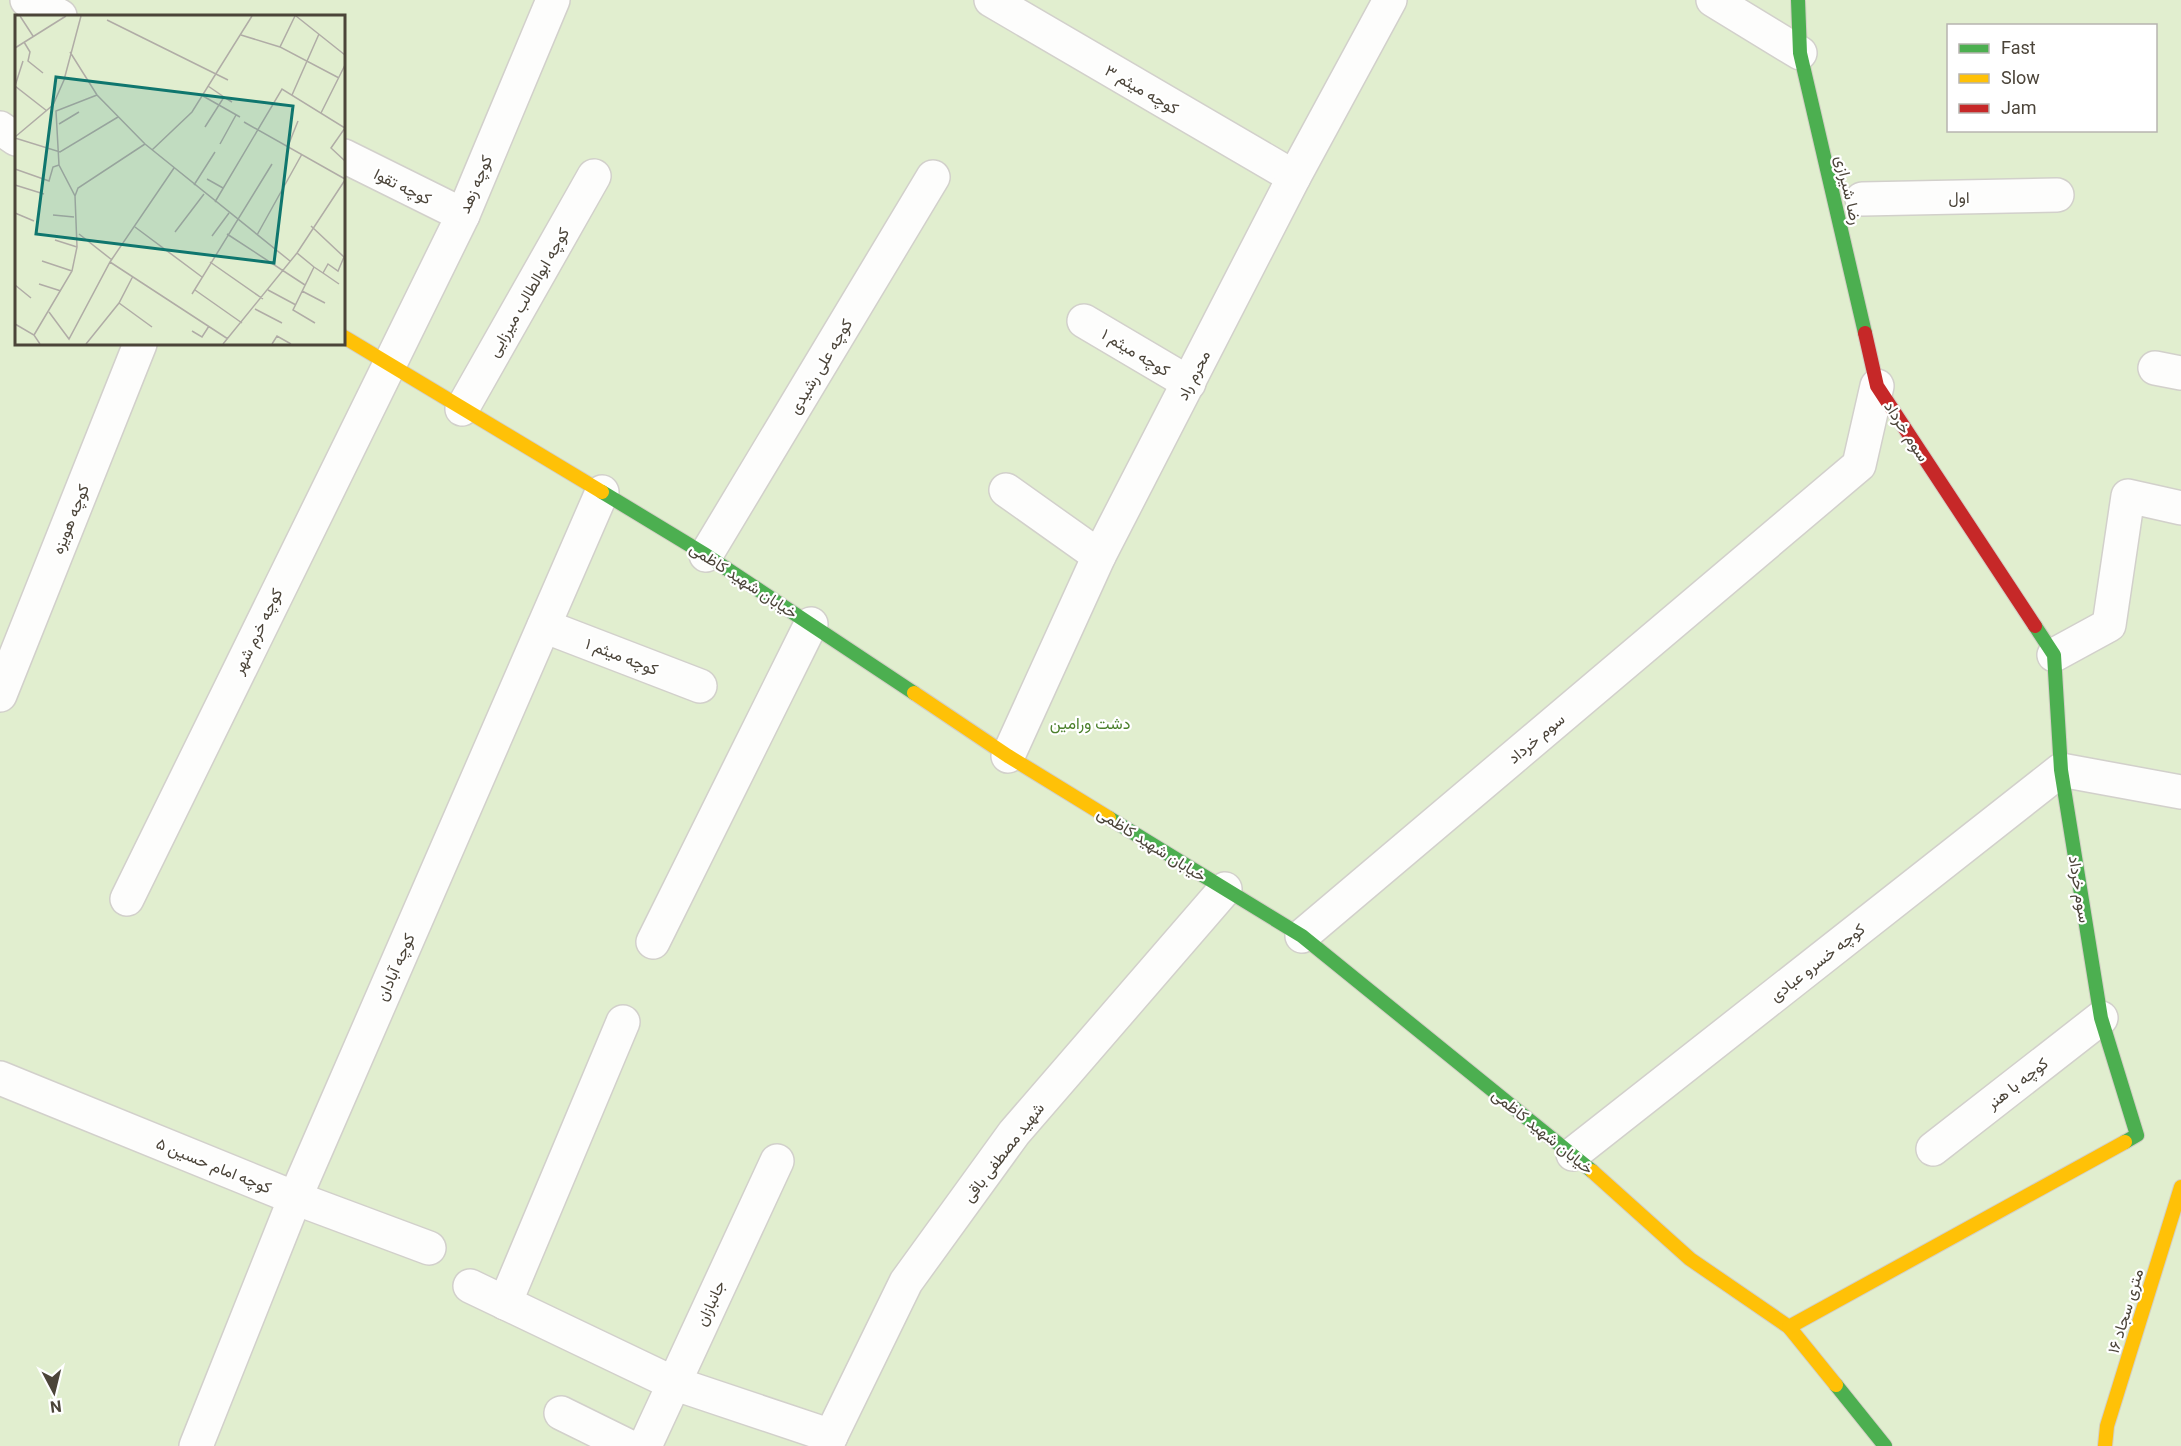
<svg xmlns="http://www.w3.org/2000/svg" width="2181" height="1446" font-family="Roboto,Vazirmatn,sans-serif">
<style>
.green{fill:#e1eecf;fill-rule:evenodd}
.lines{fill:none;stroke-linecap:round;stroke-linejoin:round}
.street-casing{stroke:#d2d0cb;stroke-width:36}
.fast-casing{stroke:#d3cfc5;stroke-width:16}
.slow-casing{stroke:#d3cfc5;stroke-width:16}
.jam-casing{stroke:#d3cfc5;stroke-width:16}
.street{stroke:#fdfdfc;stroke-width:33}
.fast{stroke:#4caf50;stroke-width:14}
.slow{stroke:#ffc107;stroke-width:14}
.jam{stroke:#c62828;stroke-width:14}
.labels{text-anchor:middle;stroke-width:4.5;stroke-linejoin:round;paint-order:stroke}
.street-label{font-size:16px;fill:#4b4439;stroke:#fff}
.park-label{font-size:16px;fill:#4a7f2a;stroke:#fff}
.inset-road{fill:none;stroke:#b0aca6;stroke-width:1.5}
.view{fill:#0f766e;fill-opacity:0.15;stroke:#0f766e;stroke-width:3}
.inset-edge{fill:none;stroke:#4b4439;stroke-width:3}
</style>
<rect width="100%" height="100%" fill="#f4f2ee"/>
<!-- green -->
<path class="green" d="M0,0H2181V1446H0ZM16,16H344V344H16ZM1948,26H2156V130H1948Z"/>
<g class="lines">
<defs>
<g id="street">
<path d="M27,0L60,16"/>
<path d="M991,0L1294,177"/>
<path d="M1713,0L1800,53"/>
<path d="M0,128L16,139"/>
<path d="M344,156L463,215"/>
<path d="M1862,199L2057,195"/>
<path d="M1084,321L1189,383"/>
<path d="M2155,368L2181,373"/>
<path d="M462,409L594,176"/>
<path d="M1006,490L1099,556"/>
<path d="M706,555L933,177"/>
<path d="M544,626L700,686"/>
<path d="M2054,655L2109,625L2128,496L2181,508"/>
<path d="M0,695L140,344"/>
<path d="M1008,756L1099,556L1294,177L1390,0"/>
<path d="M127,899L463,215L553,0"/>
<path d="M1302,936L1859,465L1877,386"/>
<path d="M653,942L811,624"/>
<path d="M0,1078L295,1198L429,1248"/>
<path d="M1933,1149L2101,1018"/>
<path d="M1573,1154L2061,770L2181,792"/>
<path d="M470,1286L673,1383L831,1436"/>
<path d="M505,1303L623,1022"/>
<path d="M561,1413L628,1446"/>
<path d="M196,1446L295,1198L602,492"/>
<path d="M645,1446L777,1161"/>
<path d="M826,1446L906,1282L1014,1133L1225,889"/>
</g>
<g id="fast">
<path d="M1798,0L1800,53L1865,333"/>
<path d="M602,492L706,555L914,693"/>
<path d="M2035,626L2054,655L2061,770L2101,1018L2137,1135L2125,1142"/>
<path d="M1109,818L1302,936L1592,1171"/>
<path d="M1836,1385L1885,1446"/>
</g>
<g id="slow">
<path d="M344,337L602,492"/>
<path d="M914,693L1008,756L1109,818"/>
<path d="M1592,1171L1690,1259L1789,1327L1836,1385"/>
<path d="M1789,1327L2125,1142"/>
<path d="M2105,1446L2107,1426L2181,1187"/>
</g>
<path id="jam" d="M1865,333L1877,386L2035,626"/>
</defs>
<!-- street casing -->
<use href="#street" class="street-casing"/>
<!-- fast casing -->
<use href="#fast" class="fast-casing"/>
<!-- slow casing -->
<use href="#slow" class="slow-casing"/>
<!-- jam casing -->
<use href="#jam" class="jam-casing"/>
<!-- street -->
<use href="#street" class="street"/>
<!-- fast -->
<use href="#fast" class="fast"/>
<!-- slow -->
<use href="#slow" class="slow"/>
<!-- jam -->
<use href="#jam" class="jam"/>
</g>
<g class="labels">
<!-- street labels -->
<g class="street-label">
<text transform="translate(1142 89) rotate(30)" y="6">کوچه میثم ۳</text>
<text transform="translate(475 184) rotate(-67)" y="6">کوچه زهد</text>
<text transform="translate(403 186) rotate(26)" y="6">کوچه تقوا</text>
<text transform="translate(1849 190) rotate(77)" y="6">رضا شیرازی</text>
<text transform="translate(1959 197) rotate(-1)" y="6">اول</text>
<text transform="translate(528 292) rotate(-60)" y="6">کوچه ابوالطالب میرزایی</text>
<text transform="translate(1136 352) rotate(31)" y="6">کوچه میثم ۱</text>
<text transform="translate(820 366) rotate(-59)" y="6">کوچه علی رشیدی</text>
<text transform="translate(1193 375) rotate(-63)" y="6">محرم راد</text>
<text transform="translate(1907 431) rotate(57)" y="6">سوم خرداد</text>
<text transform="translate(70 519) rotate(-68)" y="6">کوچه هویزه</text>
<text transform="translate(744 580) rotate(33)" y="6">خیابان شهید کاظمی</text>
<text transform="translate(257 631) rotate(-64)" y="6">کوچه خرم شهر</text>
<text transform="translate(622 656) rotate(21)" y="6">کوچه میثم ۱</text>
<text transform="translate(1536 738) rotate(-40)" y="6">سوم خرداد</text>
<text transform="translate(1152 844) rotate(32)" y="6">خیابان شهید کاظمی</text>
<text transform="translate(2080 889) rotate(81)" y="6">سوم خرداد</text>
<text transform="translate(1817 962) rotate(-38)" y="6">کوچه خسرو عبادی</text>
<text transform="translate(395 967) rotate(-66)" y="6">کوچه آبادان</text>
<text transform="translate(2017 1083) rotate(-38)" y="6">کوچه با هنر</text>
<text transform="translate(1543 1131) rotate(39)" y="6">خیابان شهید کاظمی</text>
<text transform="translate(1003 1152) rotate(-52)" y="6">شهید مصطفی باقی</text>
<text transform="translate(214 1165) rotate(22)" y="6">کوچه امام حسین ۵</text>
<text transform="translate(710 1303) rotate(-65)" y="6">جانبازان</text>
<text transform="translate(2125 1311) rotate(-73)" y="6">۱۶ متری سجاد</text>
</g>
<!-- park labels -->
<g class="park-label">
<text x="1090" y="729">دشت ورامین</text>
</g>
</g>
<!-- overview -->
<g transform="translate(15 15)">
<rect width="330" height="330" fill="#f4f2ee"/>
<path d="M0,1H330V329H0Z" fill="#e1eecf"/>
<path class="inset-road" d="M5,1L18,21M280,1L265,32L324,63M281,1L330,40M92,5L213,65M226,20L265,32M9,27L15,37L13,46L28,58M0,33L51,1M55,37L82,80L130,129L275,246M8,46L0,71L32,96M193,71L209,82M277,80L304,19M188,81L225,102M306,98L330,50M229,107L330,164M44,109L64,97M190,112L209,82L217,87M0,122L38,90L49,65L66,1M0,123L45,137L103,102M205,129L221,100M273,131L283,106M137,135L177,97L237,1M0,154L34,166L38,152L44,150M192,164L208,173M0,170L29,179M179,170L200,137M60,181L63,173L130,129M200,187L267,74L330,113L316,133L330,146M0,198L19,206M38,200L59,202M296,211L329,242M120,212L187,262M160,217L189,179M64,219L97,245M212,219L290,270M242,220L287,139M197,221L214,198M40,225L62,232M282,238L299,252M27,246L57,256M95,247L213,324M195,247L248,284M308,258L324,269M24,269L46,276M0,270L16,283M180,275L227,308M253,275L281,290M287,276L310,288M177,279L257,149M104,288L137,312M240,294L267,308M34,297L54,324L95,247L159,153M300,308L278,295L299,252L308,258L313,249L323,256L329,242M0,309L19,320L25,329M177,316L187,322L194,311M19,320L57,256L62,232L60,181L44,150L41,96L82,80M71,329L104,288L118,261M208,329L282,238L330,165M257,329L262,321L276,329"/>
<path class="view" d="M41,62L278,91L259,248L21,219Z"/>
<rect width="330" height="330" class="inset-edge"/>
</g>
<!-- legend -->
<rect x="1947" y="24" width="210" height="108" fill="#ffffff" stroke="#b7b4b0" stroke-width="1.5"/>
<rect x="1959" y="44" width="30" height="9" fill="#4caf50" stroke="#b7b4b0" stroke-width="1.5"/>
<text x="2001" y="54" font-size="18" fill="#4b4439">Fast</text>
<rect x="1959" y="74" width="30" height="9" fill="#ffc107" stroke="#b7b4b0" stroke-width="1.5"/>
<text x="2001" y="84" font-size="18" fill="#4b4439">Slow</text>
<rect x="1959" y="104" width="30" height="9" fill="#c62828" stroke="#b7b4b0" stroke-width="1.5"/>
<text x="2001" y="114" font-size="18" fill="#4b4439">Jam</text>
<!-- north arrow -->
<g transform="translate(54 1392) rotate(173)" stroke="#ffffff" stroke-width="4.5" paint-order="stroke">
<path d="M0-4.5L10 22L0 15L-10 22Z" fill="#4b4439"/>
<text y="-9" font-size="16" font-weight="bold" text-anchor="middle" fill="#4b4439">N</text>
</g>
</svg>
